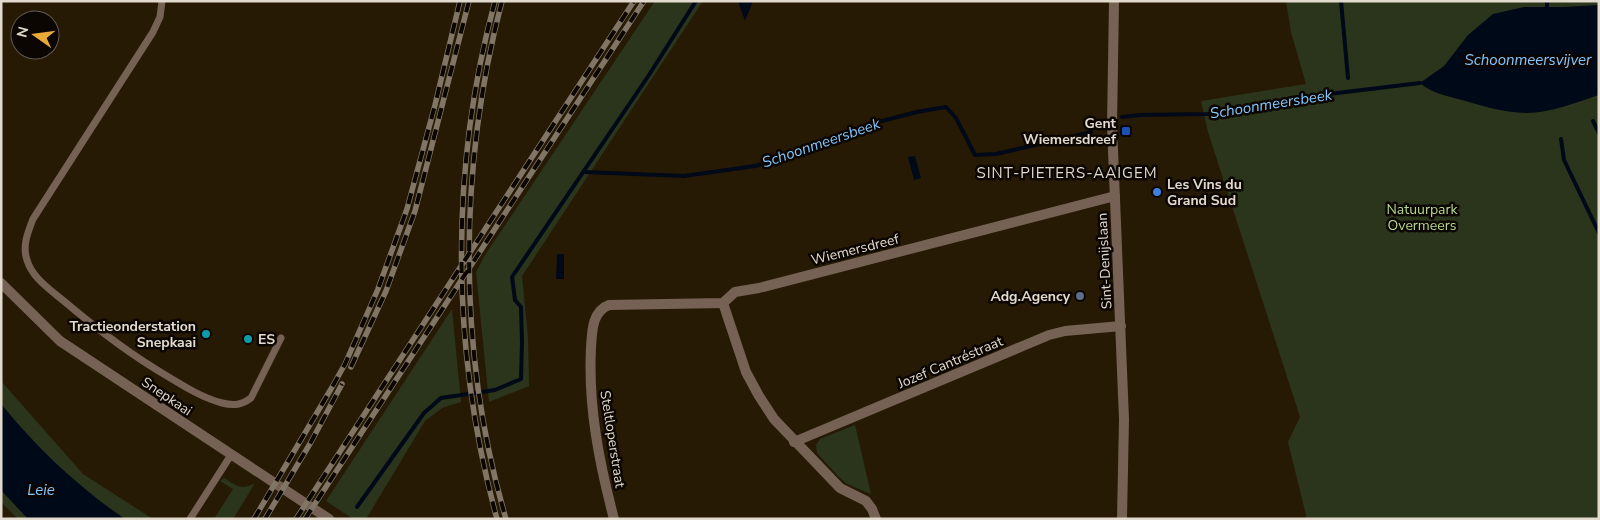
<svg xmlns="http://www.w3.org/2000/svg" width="1600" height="520" font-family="'Nunito Sans',sans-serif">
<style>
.green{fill:#2a351b}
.water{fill:#000918}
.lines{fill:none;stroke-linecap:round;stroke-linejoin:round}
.stream{stroke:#000918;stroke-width:4}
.service{stroke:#766254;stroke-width:7}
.minor{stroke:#766254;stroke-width:10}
.tertiary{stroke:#766254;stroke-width:10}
.rail-casing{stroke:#817666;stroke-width:5.5}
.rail{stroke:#0b0601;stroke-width:4;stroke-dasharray:11;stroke-linecap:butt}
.transit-dot{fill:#1a4fb4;stroke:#0b0601;stroke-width:2}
.shop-dot{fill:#3f7fe0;stroke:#0b0601;stroke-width:2}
.service-dot{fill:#5c6f8a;stroke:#0b0601;stroke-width:2}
.culture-dot{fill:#0f9aa8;stroke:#0b0601;stroke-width:2}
.labels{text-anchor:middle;stroke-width:5;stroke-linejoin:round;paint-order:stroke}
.poi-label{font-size:14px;font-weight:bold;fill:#e3dace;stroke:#0b0601;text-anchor:end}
.park-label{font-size:14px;fill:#b6d78c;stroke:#0b0601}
.street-label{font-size:14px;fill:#e3dace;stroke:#0b0601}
.water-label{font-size:15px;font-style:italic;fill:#83c7fe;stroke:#0b0601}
.neighbourhood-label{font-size:15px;letter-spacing:1px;fill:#e3dace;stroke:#0b0601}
</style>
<rect width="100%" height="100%" fill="#271a05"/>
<!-- green -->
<g class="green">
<path d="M655,1H703L522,276L528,337L529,386L489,402L476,272L485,255Z"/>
<path d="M1286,1H1599V519H1307L1288,442L1300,417L1208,132L1201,101L1306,84L1291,32Z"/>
<path d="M452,309L461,402L442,408L425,421L366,519H353L326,501Z"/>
<path d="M1,381L83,474L153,519H125L104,505L52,461L17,423L1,404Z"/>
<path d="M855,425L871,494L847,484L839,477L817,453L816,445L820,439Z"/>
<path d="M224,478C236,486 242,491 255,483L233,519H214L233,489L220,481Z"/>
<path d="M1,490L27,517L28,519H18L1,502Z"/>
</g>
<!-- water -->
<g class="water">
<path d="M738,1H753L745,21Z"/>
<path d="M1599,5V95C1578,102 1549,113 1527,113C1505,113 1483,106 1462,100C1447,96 1431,93 1420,83L1444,66L1468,35L1493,14L1524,7H1563Z"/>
<path d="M915,156L921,178L914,180L908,157Z"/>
<path d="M557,254H564V279H556Z"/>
<path d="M1,404C37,448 78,487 125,519H28L27,518L1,490Z"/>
</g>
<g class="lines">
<!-- stream -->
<g class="stream">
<path d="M1341,1L1348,78"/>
<path d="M1547,1V7"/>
<path d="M1122,117L1140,115L1208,114L1254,109L1296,98L1420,83"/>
<path d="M1593,121L1599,133"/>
<path d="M1561,139L1564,160L1599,233"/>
<path d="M584,172L684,176L755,166L796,155L870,124L917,112L946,107L956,118L975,155L996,154L1091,132"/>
<path d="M357,507L424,413L441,398L495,390L521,379L522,342L521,307L515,300L512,277L649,75L696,1"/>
</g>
<!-- service -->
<g class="service">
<path d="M162,1L160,17L153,32L33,219C28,232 22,246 27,260C32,278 51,290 65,302C97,329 131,355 167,376C185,387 203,398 222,403C234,406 242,405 251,398L281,338"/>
<path d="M190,519L231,455"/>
</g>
<!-- minor -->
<g class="minor">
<path d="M723,303L746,372L759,396L774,419L840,488L866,501L872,509L876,519"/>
<path d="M794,442L1049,335L1065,331L1121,326"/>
<path d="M614,519C599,462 588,406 591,348C592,332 592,311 609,305L723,303L735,292L759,288L1115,196"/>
</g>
<!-- tertiary -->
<g class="tertiary">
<path d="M1114,1L1112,126L1124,419L1122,519"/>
<path d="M1,283L60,341L329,519"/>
</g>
<defs>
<g id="rail">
<path d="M495,1C449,170 451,351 497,519"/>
<path d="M502,1C458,169 457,352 506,519"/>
<path d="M351,367L386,291L415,211L469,1"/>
<path d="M254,519L331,389L345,364L378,289L407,209L435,105L460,1"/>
<path d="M265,519L311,442L342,384"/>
<path d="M296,519L634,1"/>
<path d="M305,519L644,1"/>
</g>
</defs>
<!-- rail casing -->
<use href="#rail" class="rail-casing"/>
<!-- rail -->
<use href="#rail" class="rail"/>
</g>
<!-- markers -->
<rect class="transit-dot" x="1121" y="126" width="10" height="10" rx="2.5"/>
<circle class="shop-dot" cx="1157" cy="192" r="5"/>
<circle class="service-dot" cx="1080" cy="296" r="5"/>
<g class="culture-dot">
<circle cx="206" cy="334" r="5"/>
<circle cx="248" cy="339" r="5"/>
</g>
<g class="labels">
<!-- poi labels -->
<g class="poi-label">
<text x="1116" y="128">Gent<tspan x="1116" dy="16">Wiemersdreef</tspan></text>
<text x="1167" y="189" text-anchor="start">Les Vins du<tspan x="1167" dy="16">Grand Sud</tspan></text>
<text x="1070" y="301">Adg.Agency</text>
<text x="196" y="331">Tractieonderstation<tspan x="196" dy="16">Snepkaai</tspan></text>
<text x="258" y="344" text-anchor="start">ES</text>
</g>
<!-- park labels -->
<g class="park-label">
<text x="1422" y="214">Natuurpark<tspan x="1422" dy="16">Overmeers</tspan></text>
</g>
<!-- street labels -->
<g class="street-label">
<text transform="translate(855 249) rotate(-14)" y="5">Wiemersdreef</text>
<text transform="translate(1104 261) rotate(-93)" y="5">Sint-Denijslaan</text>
<text transform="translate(950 362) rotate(-23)" y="5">Jozef Cantréstraat</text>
<text transform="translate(167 396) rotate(34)" y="5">Snepkaai</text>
<text transform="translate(613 439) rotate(81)" y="5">Steltloperstraat</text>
</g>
<!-- water labels -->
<g class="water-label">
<text x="1528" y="65">Schoonmeersvijver</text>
<text transform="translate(1271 104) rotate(-9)" y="5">Schoonmeersbeek</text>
<text transform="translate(821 143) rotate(-19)" y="5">Schoonmeersbeek</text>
<text x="41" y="495">Leie</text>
</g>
<!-- neighbourhood labels -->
<g class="neighbourhood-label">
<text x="1067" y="178">SINT-PIETERS-AAIGEM</text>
</g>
</g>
<!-- border -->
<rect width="1600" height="520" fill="none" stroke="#e3dace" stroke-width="5"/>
<!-- north arrow -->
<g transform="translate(35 35) rotate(284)"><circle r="24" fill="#0b0601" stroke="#615b53"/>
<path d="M0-4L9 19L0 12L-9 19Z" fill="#e9ab38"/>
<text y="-8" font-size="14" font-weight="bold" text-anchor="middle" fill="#e3dace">N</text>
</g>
</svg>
